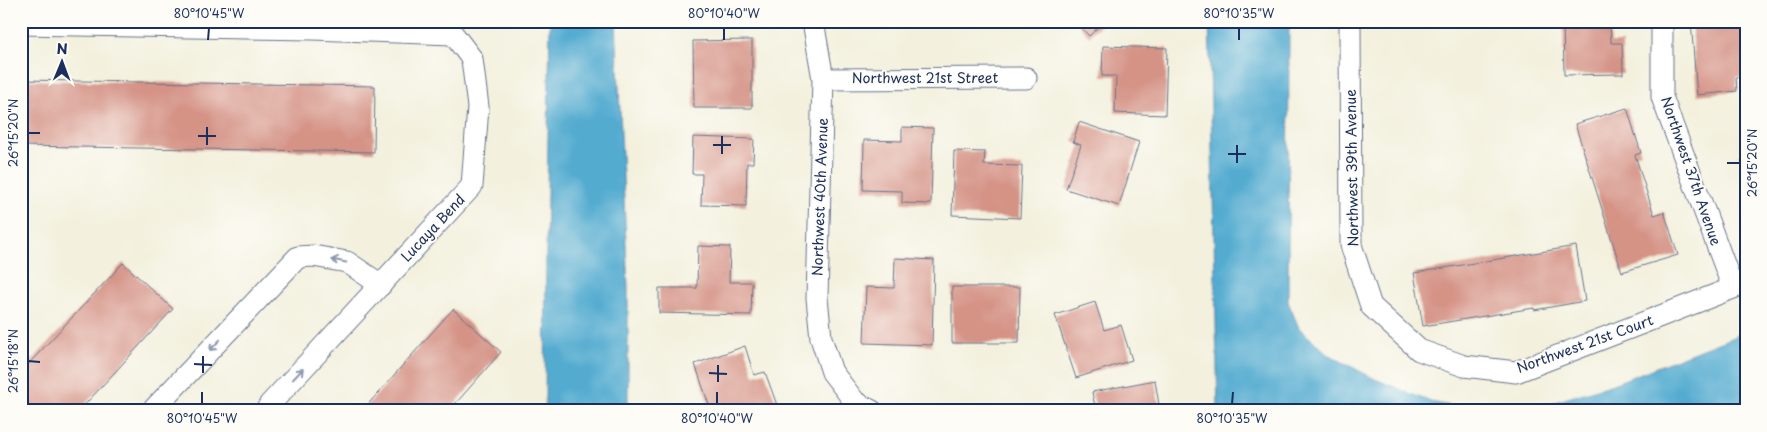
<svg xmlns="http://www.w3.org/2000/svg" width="1767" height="432" font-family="'Playpen Sans',sans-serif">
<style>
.water{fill:#52abd0;stroke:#366d97}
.building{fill:#d59386}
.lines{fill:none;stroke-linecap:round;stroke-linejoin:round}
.minor-casing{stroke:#67738a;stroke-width:23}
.minor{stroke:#fff;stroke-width:21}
.oneway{stroke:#8d97ae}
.ticks{fill:none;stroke:#1b2f5e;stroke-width:2}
.labels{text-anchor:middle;stroke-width:4;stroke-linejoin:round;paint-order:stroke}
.street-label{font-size:14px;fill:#1b2f5e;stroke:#fdfcf7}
.neatline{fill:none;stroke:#1b2f5e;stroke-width:2}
.ticks-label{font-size:12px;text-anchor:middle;fill:#1b2f5e}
</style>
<rect width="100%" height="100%" fill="#fdfcf7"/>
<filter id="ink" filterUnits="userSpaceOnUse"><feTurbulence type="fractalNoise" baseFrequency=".02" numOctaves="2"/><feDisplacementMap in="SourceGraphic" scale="10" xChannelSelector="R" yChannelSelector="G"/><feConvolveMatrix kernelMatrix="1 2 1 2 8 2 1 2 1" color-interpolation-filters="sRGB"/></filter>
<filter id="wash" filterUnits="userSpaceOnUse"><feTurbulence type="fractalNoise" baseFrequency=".0096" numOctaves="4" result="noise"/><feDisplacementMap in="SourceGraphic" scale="20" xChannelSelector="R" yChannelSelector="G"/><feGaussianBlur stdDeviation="1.12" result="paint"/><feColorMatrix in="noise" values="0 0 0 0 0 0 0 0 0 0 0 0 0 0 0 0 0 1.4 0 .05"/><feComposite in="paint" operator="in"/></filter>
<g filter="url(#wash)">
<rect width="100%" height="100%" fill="#f3f0dd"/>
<!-- water -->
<g class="water">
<path d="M550,21H616L628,288V411H545L546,252Z"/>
<path d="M1209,21H1289L1288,302L1299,328L1329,355L1375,379L1431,402L1478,411H1218Z"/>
<path d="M1746,332V411H1496L1542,406L1613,384Z"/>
</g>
<g id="blocks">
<!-- building -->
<g class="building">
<path d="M1075,21H1105L1089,36Z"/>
<path d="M1563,21H1610L1611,43H1622L1623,74L1564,75Z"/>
<path d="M1691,21H1746V76L1736,77L1737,91L1697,95Z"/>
<path d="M752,40V108H694L693,41Z"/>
<path d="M1103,46L1167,48L1165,115L1115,113L1116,76H1102Z"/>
<path d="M21,80L375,86L374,152L21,146Z"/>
<path d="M1627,108L1641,153L1635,155L1654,215L1664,212L1678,255L1622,272L1575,124Z"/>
<path d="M1079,122L1139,142L1119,206L1066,189L1081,145L1073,142Z"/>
<path d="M902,127L933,128L931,204L902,203V191L863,190L864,140L902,141Z"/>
<path d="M693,137L754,139L753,163H747L746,206L701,205L702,174H692Z"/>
<path d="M954,151L985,152L984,165L1022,166L1020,218L952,215Z"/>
<path d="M1746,157V167L1741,161Z"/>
<path d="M698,246L730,247L729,282H752L751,315L659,313V288H697Z"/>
<path d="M1576,246L1585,301L1534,310V308L1423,326L1414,273Z"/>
<path d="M895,258L934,260L932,345L864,343L866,287L894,288Z"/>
<path d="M123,263L173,309L79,411H21V372Z"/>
<path d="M952,287H1020L1019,343H952Z"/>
<path d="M1095,302L1104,330L1121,325L1132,360L1076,378L1055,315Z"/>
<path d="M453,309L501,352L449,411H362Z"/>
<path d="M745,346L754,375L765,372L777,405L761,411H711L695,364Z"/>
<path d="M1155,380L1160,411H1096L1092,392Z"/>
</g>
</g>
</g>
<g filter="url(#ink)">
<use href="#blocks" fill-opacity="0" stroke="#67738a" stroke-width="1"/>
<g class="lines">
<defs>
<g id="minor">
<path d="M813,21L823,79L817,298L821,338L832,372L855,402L872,411"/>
<path d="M1350,21L1351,245L1371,306L1419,350L1464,366L1516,372L1733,288L1746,281"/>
<path d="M1662,21V97L1733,288"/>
<path d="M21,24L312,29L453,34L472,59L478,107L472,186L270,404L266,411"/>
<path d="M823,79L1026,78"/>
<path d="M152,411L298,257L313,256L347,262L381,285"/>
</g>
</defs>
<!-- minor casing -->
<use href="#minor" class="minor-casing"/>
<!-- minor -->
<use href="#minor" class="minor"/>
</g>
<!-- one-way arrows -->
<defs><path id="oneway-shaft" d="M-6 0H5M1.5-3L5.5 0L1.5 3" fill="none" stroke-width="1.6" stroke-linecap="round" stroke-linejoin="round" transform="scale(1.25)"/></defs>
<g class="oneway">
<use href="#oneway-shaft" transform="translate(339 261) rotate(-168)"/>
<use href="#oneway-shaft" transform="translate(215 345) rotate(134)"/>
<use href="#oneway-shaft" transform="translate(298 374) rotate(-47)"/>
</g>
</g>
<!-- ticks -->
<path class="ticks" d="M208,40L209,28M724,40V28M1239,40V28M28,133H40M198,136H216M207,145V127M713,145H731M722,154V136M1228,154H1246M1237,163V145M1727,163H1740M28,361L40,362M194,364L212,365M203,373V356M709,373L727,374M718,382V365M202,404V392M717,404V392M1232,404L1233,392"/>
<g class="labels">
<!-- street labels -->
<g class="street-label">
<text x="925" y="83">Northwest 21st Street</text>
<text transform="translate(1352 168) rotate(-91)" y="5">Northwest 39th Avenue</text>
<text transform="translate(1691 171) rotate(71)" y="5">Northwest 37th Avenue</text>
<text transform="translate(820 197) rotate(-88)" y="5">Northwest 40th Avenue</text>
<text transform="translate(433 228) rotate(-47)" y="5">Lucaya Bend</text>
<text transform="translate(1585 344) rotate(-20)" y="5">Northwest 21st Court</text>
</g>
</g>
<!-- margin -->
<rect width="1767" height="432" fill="none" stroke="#fdfcf7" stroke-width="55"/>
<!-- north arrow -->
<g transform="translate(62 62) rotate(1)" stroke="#fdfcf7" stroke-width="4" paint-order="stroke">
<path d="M0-4L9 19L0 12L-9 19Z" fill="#1b2f5e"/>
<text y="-8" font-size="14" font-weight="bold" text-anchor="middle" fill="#1b2f5e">N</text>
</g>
<rect x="28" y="28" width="1712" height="376" class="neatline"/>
<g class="ticks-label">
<text x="209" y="18">80°10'45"W</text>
<text x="724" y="18">80°10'40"W</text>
<text x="1239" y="18">80°10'35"W</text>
<text transform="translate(14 133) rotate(-90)" y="4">26°15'20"N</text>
<text transform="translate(1753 163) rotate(-90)" y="4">26°15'20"N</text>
<text transform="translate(14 361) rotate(-90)" y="4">26°15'18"N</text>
<text x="202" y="423">80°10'45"W</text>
<text x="717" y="423">80°10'40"W</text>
<text x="1232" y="423">80°10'35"W</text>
</g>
</svg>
